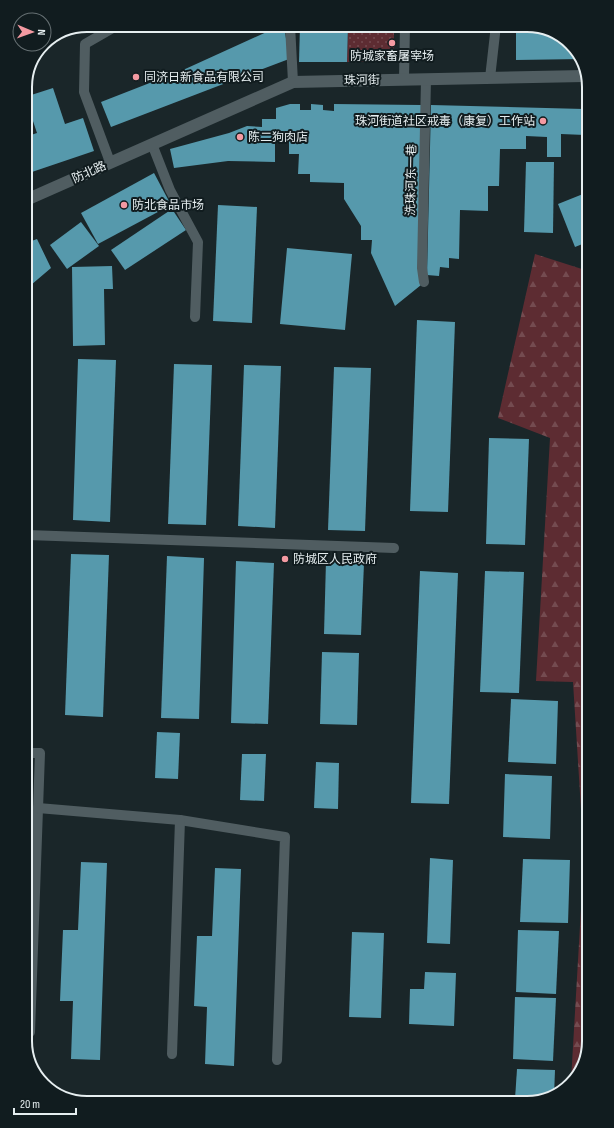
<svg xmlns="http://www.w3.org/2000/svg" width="614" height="1128" font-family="'Sofia Sans Condensed','Noto Sans SC',sans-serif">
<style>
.grass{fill:url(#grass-dots)}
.forest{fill:url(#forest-firs)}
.building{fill:#5699ac}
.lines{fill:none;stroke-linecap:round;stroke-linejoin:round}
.service{stroke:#505d61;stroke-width:10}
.tertiary{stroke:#505d61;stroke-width:12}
.poi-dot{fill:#f49aa2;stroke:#111c1f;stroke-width:1.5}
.labels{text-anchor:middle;stroke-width:4;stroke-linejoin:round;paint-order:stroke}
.poi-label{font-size:12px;fill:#e6eef0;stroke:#111c1f;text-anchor:start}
.street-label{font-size:12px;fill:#e6eef0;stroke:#111c1f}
.rim{fill:none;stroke:#e6eef0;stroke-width:2}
</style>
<defs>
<pattern id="grass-dots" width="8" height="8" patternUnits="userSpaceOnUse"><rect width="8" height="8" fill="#5d2c32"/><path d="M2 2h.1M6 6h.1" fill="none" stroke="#744b50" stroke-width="1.8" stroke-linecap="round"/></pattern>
<pattern id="forest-firs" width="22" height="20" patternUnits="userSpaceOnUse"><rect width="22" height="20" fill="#5d2c32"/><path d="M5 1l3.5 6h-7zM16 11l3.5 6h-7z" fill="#744b50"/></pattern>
</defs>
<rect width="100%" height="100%" fill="#1a2629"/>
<!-- grass -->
<g class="grass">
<path d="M348,25H394V61L347,62Z"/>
<rect x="415" y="25" width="57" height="7"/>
</g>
<!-- forest -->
<path class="forest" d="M535,254L585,270L589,1041L579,1075L571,1081L584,857L573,682L536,681L550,438L498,418Z"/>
<!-- building -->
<g class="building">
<path d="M282,25H284L289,59L111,127L101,102L183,70Z"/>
<path d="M300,25H348L347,62H299Z"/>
<path d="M516,25H531L565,38L581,59L516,60Z"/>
<path d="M33,67L32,93H25V83Z"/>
<path d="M53,88L65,124L83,118L94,151L26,174L25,137L37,133L25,97Z"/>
<path d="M290,104H300V110H311V104L323,105V110L334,111V104L421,105V285L395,306L371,253L372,240H361V226L344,199V183L310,182V174H298L299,154H289V141L275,140V162L228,161L174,168L170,149L229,133L247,126L262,127V119H276V108Z"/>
<path d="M431,105L584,109L585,135L561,134V157H547V137L526,136V149H500L499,186H488V211L460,210L459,259L449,258V268L440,267L439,276L427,275Z"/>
<path d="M526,162H554L553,233L524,232Z"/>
<path d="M154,173L171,205L98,244L81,213Z"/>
<path d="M583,194L585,199V243L575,247L558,204Z"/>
<path d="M218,205L257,207L252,323L213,321Z"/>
<path d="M172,209L186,230L125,270L111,250Z"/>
<path d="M81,222L99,246L67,269L50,245Z"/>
<path d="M37,239L51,268L31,285V297L26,299V243Z"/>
<path d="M287,248L352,254L345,330L280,324Z"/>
<path d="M112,266L113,289H104L105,345L73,346L72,267Z"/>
<path d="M417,320L455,322L448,512L410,511Z"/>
<path d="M78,359L116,360L110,522L73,520Z"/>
<path d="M174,364L212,365L206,525L168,524Z"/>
<path d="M244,365L281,366L275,528L238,526Z"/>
<path d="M334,367L371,368L365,531L328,530Z"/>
<path d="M489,438L529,439L525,545L486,544Z"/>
<path d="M71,554L109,555L103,717L65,715Z"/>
<path d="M167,556L204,558L199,719L161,718Z"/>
<path d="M236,561L274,563L268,724L231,723Z"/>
<path d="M326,561L364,563L361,635L324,634Z"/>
<path d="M420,571L458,573L449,804L411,803Z"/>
<path d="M485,571L524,572L519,693L480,692Z"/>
<path d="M322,652L359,653L357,725L320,724Z"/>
<path d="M511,699L558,701L556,764L508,762Z"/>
<path d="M157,732L180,733L178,779L155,778Z"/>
<path d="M242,754H266L264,801L240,800Z"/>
<path d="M316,762L339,763L338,809L314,808Z"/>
<path d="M505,774L552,776L550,839L503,837Z"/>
<path d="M430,858L453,860L450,944L427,943Z"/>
<path d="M523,859L570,860L568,923L520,922Z"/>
<path d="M81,862L107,863L100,1060L71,1059L73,1001H60L63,930H78Z"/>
<path d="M215,868L241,869L234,1066L205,1064L207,1007L194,1006L197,936H212Z"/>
<path d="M518,930L559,931L556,994L516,992Z"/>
<path d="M352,932L384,933L381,1018L349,1017Z"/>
<path d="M425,972L456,973L454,1026L409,1024L410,989H424Z"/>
<path d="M515,997L556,998L553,1061L513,1059Z"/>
<path d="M517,1069L555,1070L554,1096L551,1098L515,1099Z"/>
</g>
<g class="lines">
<!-- service -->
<g class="service">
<path d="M290,25L293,82"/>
<path d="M490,78L496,25"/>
<path d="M404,79L405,25"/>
<path d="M152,144L170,190L198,242L195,317"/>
<path d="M110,162L84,92L85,44L118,25"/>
<path d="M424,282L422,268L426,79"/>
<path d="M27,535L394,548"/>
<path d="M28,753H40L30,1032"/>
<path d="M38,808L180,820L285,837L277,1060"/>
<path d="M172,1054L180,820"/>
</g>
<!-- tertiary -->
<path class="tertiary" d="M26,200L293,82L584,76"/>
</g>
<!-- markers -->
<g class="poi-dot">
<circle cx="392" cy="43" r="4"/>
<circle cx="136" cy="77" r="4"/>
<circle cx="543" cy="121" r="4"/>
<circle cx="240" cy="137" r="4"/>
<circle cx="124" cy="205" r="4"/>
<circle cx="285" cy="559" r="4"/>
</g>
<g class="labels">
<!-- poi labels -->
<g class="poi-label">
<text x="392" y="60" text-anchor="middle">防城家畜屠宰场</text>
<text x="144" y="81">同济日新食品有限公司</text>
<text x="535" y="125" text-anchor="end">珠河街道社区戒毒（康复）工作站</text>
<text x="248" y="141">陈二狗肉店</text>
<text x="132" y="209">防北食品市场</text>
<text x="293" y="563">防城区人民政府</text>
</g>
<!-- street labels -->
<g class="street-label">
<text transform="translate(362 80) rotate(-1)" y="4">珠河街</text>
<text transform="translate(89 172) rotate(-24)" y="4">防北路</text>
<text transform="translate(411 180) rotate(-89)" y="4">洗珠河东一巷</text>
</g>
</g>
<!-- crop -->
<path d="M0 0H614V1128H0ZM87 32H527A55 55 0 0 1 582 87V1041A55 55 0 0 1 527 1096H87A55 55 0 0 1 32 1041V87A55 55 0 0 1 87 32Z" fill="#111c1f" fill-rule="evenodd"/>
<path class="rim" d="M87 32H527A55 55 0 0 1 582 87V1041A55 55 0 0 1 527 1096H87A55 55 0 0 1 32 1041V87A55 55 0 0 1 87 32Z"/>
<!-- north arrow -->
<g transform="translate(32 32) rotate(92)"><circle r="19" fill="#111c1f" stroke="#667073"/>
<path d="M0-3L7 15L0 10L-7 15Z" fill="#f49aa2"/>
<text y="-6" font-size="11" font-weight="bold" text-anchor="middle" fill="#e6eef0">N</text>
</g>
<!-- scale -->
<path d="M14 1108v6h62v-6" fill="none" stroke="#e6eef0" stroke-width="2"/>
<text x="20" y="1108" font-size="12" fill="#e6eef0" stroke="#111c1f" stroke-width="3" paint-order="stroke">20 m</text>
</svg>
